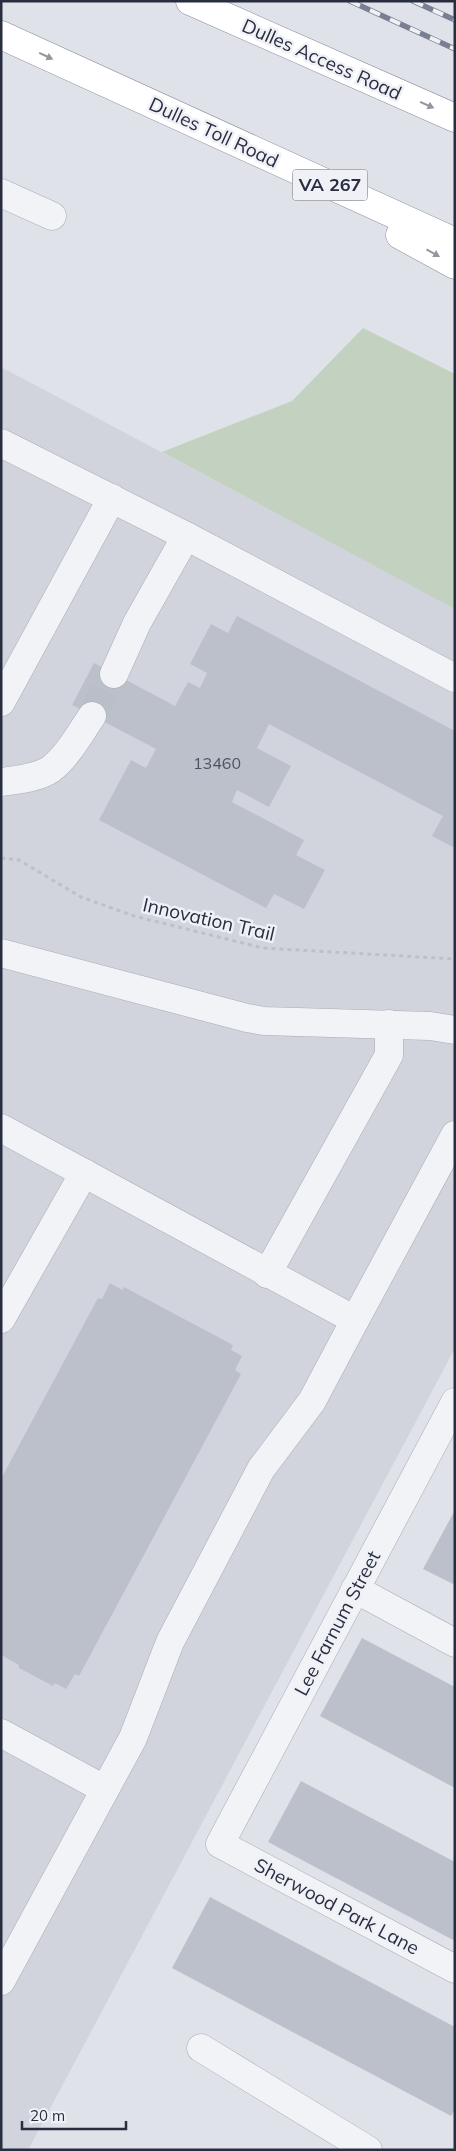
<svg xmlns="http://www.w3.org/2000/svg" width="456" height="2151" font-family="Mulish,sans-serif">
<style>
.built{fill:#d1d4dd}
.green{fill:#c3d2c0}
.building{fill:#bcc0cb}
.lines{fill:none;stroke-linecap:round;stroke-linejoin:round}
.minor-tunnel{stroke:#babec6;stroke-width:28;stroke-dasharray:28 14;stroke-linecap:butt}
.minor-casing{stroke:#a8acb6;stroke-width:29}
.highway-casing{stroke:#878d9f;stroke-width:29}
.path{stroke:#bdc0c7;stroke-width:3;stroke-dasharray:4 4;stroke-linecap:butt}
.minor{stroke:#f2f3f7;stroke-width:28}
.highway{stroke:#fff;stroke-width:28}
.rail-casing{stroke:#797f92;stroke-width:5.5}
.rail{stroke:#eff1f6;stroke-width:4;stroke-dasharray:11;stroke-linecap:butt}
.oneway{fill:#9496a0}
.labels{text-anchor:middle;stroke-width:5;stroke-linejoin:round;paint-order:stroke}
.number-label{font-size:16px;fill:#4d5263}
.shield{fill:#eff1f6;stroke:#646877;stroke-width:1}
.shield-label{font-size:18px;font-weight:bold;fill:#282e40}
.street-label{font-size:19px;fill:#282e40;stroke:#eff1f6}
</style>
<rect width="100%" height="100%" fill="#dfe2e8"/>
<!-- built -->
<path class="built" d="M1,367L455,608V1348L28,2150H1Z"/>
<!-- green -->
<path class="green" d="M363,328L455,374V609L162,452L292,401Z"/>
<!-- building -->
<g class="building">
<path d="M237,616L455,731V848L432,836L443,816L269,724L257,748L291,766L269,807L237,790L232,802L304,840L296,855L325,870L304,909L274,894L266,908L99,820L131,760L146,768L156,749L72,705L94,663L175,706L188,682L200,688L207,673L190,664L211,624L228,633Z"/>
<path d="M110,1283L122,1290L124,1287L233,1345L231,1350L242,1356L235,1370L241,1374L79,1676L75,1674L66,1689L55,1683L53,1686L19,1668V1665L1,1655V1479L98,1298L102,1299Z"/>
<path d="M455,1510V1585L423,1569Z"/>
<path d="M362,1638L455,1687V1788L320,1716Z"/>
<path d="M301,1781L455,1862V1941L268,1842Z"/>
<path d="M210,1897L455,2027V2109L451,2116L172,1968Z"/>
</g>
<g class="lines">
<!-- minor-tunnel -->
<path class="minor-tunnel" d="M92,716L114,674"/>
<defs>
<g id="minor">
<path d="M1,193L52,216"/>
<path d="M1,443L186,536L455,678"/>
<path d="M114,674L137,623L186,536"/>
<path d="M1,702L112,498"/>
<path d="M1,782C16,780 38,778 51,769C68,756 80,733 92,716"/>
<path d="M1,953L247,1018L264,1021L430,1026L455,1030"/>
<path d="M1,1128L355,1320L455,1135"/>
<path d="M267,1274L389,1055V1024"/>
<path d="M1,1319L84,1173"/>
<path d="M455,1402L220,1844L455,1969"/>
<path d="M355,1589L455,1643"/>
<path d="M1,1733L104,1789"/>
<path d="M1,1981L133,1738L170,1642L261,1469L312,1401L355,1320"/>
<path d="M201,2048L368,2150"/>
</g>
<g id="highway">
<path d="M190,1L455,118"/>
<path d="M1,35L455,242"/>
<path d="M400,235L455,265"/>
</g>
</defs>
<!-- minor casing -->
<use href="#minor" class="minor-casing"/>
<!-- highway casing -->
<use href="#highway" class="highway-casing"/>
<!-- path -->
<path class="path" d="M1,858L19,860L81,897L134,916L263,948L455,959"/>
<!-- minor -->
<use href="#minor" class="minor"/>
<!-- highway -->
<use href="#highway" class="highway"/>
<defs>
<g id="rail">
<path d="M350,1L455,49"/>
<path d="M413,1L455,20"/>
</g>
</defs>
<!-- rail casing -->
<use href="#rail" class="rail-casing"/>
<!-- rail -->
<use href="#rail" class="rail"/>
</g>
<!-- one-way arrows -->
<defs><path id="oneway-solid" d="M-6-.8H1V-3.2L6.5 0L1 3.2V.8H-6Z" transform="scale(1.25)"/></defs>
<g class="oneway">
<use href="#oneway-solid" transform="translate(46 56) rotate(25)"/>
<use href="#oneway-solid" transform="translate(427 105) rotate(24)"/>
<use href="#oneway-solid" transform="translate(433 253) rotate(29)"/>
</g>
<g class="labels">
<!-- number labels -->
<g class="number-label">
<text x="217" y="769">13460</text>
</g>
<!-- shield labels -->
<rect class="shield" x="292.5" y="169.5" width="75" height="31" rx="4"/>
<g class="shield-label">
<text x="330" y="191">VA 267</text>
</g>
<!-- street labels -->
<g class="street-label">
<text transform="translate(322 59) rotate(24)" y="7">Dulles Access Road</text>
<text transform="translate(214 132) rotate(25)" y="7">Dulles Toll Road</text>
<text transform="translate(209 919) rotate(13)" y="7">Innovation Trail</text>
<text transform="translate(337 1623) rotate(-62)" y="7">Lee Farnum Street</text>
<text transform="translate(337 1906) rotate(28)" y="7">Sherwood Park Lane</text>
</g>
</g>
<!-- border -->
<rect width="456" height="2151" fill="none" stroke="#282e40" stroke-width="5"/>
<!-- scale -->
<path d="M22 2121v8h104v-8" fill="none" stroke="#282e40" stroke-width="2.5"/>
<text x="30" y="2121" font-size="15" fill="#282e40" stroke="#eff1f6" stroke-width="4" paint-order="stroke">20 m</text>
</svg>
